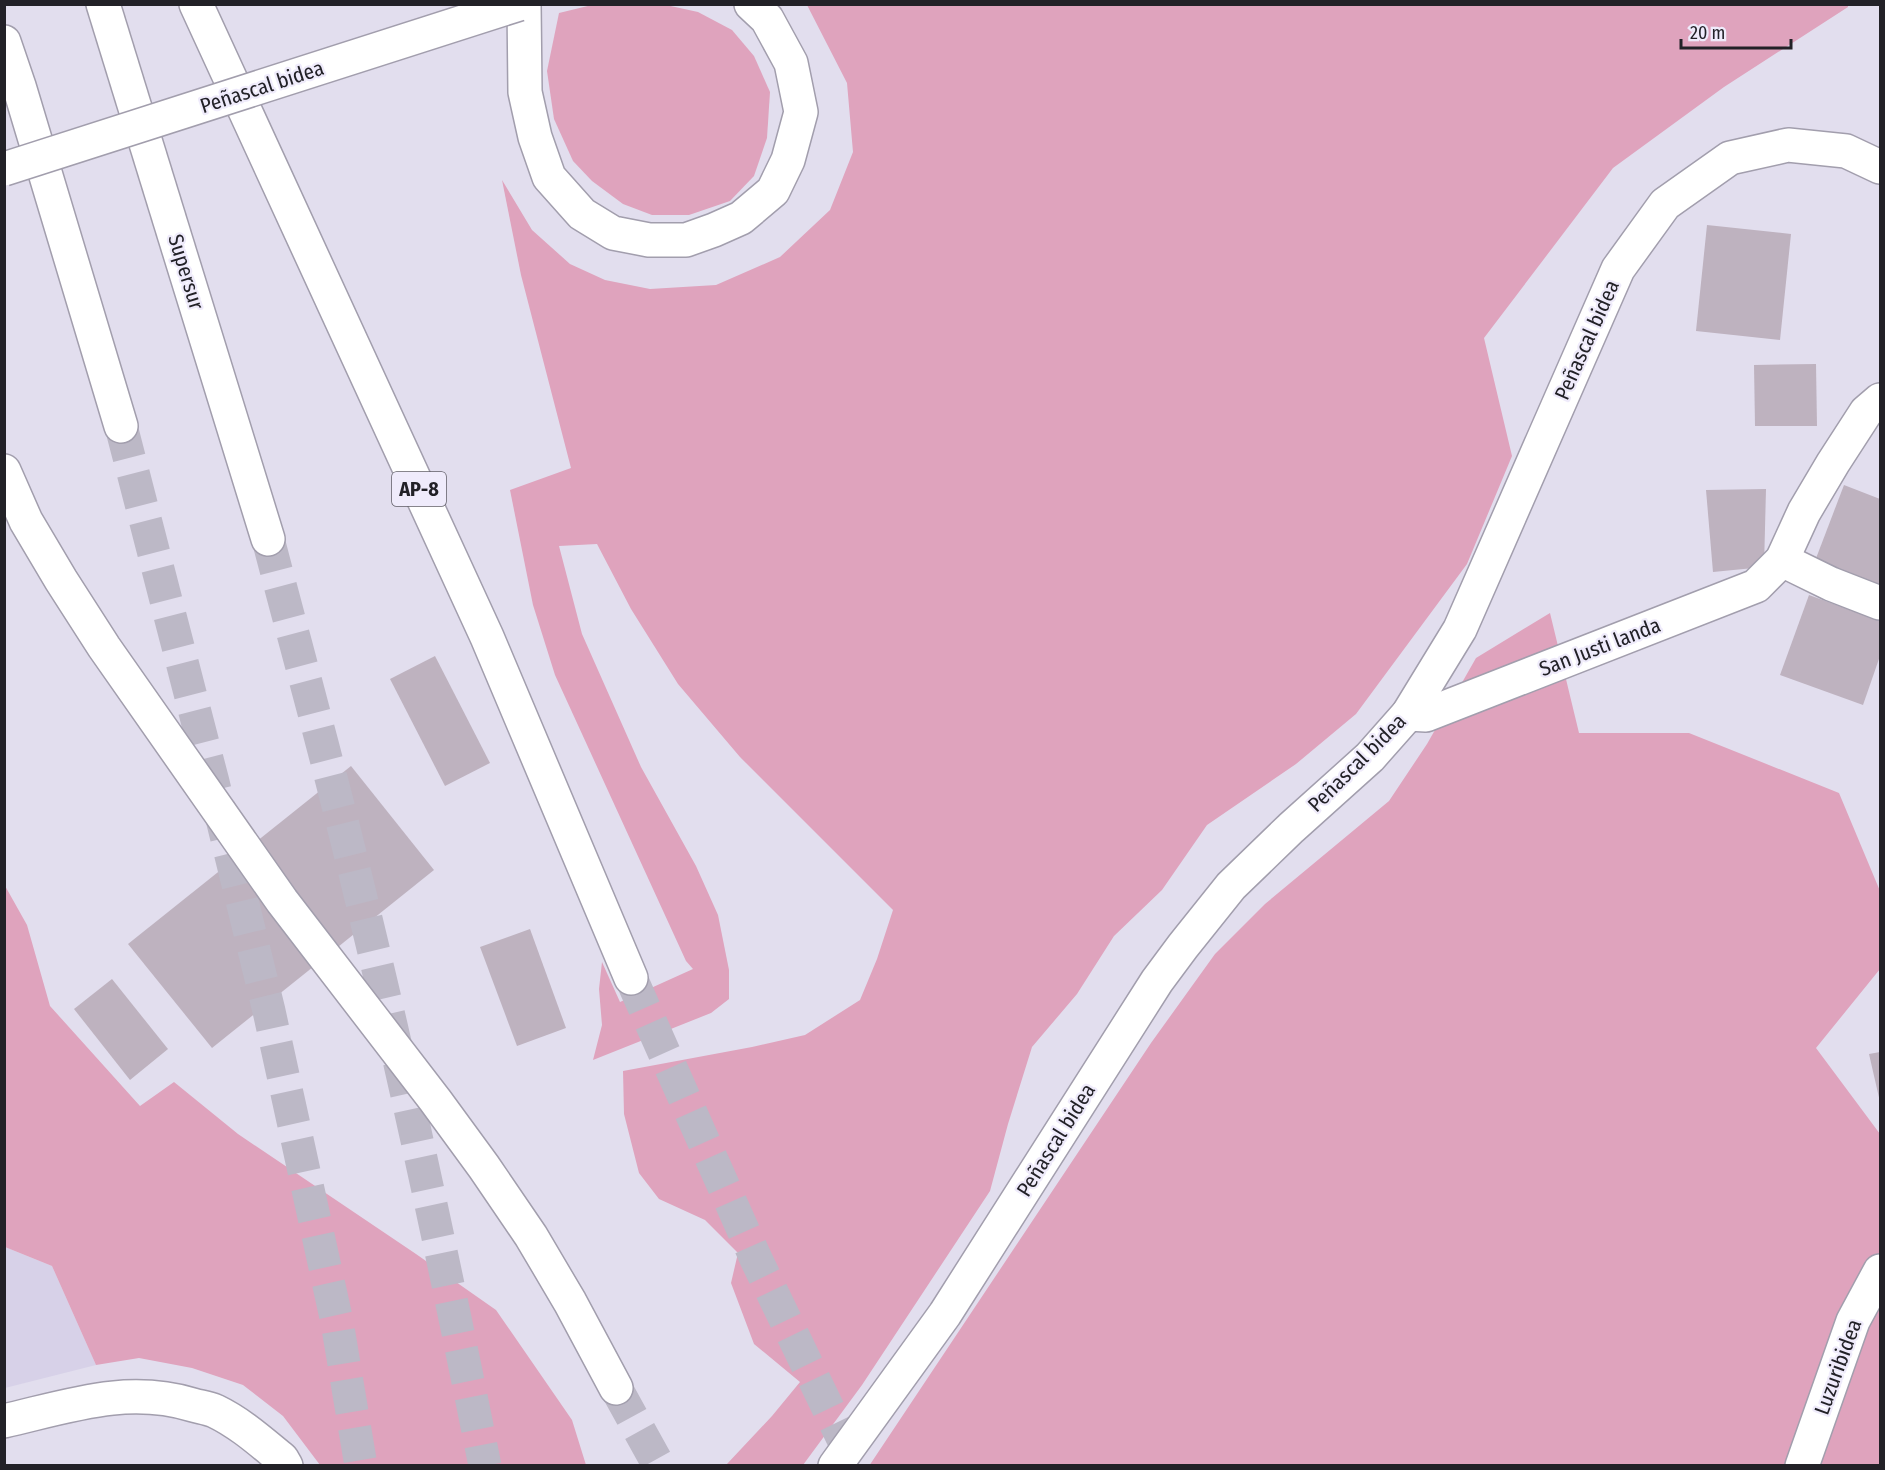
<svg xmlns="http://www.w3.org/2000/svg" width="1885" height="1470" font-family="'Fira Sans Condensed',sans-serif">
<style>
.built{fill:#d7d1e8}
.green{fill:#dfa3bd}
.building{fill:#beb2bf}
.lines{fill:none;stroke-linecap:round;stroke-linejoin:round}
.highway-tunnel{stroke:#bcb8c6;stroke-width:33;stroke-dasharray:33 16;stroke-linecap:butt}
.street-casing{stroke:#a29ead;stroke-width:36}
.secondary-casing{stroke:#a29ead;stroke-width:36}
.highway-casing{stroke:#a29ead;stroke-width:36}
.street{stroke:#fff;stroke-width:33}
.secondary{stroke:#fff;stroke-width:33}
.highway{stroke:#fff;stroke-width:33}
.secondary-bridge-casing{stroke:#a29ead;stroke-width:36;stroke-linecap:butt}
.secondary-bridge{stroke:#fff;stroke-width:33}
.labels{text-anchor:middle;stroke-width:4.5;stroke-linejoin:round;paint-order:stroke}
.shield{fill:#efebfb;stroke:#605e67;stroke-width:1.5}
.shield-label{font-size:20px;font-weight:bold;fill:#222127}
.street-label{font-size:21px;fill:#222127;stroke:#efebfb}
</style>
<rect width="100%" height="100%" fill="#e2deee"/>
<!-- built -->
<path class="built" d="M5,1247L52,1266L96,1365L5,1388Z"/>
<!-- green -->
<g class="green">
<path d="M596,4L666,5L698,12L732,30L754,56L770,92L767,138L754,176L730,201L689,215H652L623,204L592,181L573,161L554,119L547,71L559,13Z"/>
<path d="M807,5H1848V7L1724,87L1613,168L1484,338L1512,456L1467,564L1356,714L1296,764L1207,825L1162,890L1114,936L1077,994L1032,1047L1008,1124L990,1191L862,1385L803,1465H726L772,1416L800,1382L754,1344L731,1283L738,1253L705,1220L659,1199L639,1173L624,1114L623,1071L752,1047L805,1035L860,1000L877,959L893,910L740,757L678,684L631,609L597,544L559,546L582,634L641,767L696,866L718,915L729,970V999L711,1013L593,1060L602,1025L599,989L602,962L620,1002L693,969L686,961L555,675L533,605L510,490L571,468L521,275L502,180L532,230L570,264L605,280L650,289L716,285L780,257L830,210L853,152L847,83Z"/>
<path d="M1550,613L1579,733H1689L1839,793L1880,891V969L1816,1048L1880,1134V1465L869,1466L1151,1043L1215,954L1265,904L1389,801L1427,744L1476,658Z"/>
<path d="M4,884L27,925L50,1006L140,1106L174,1082L238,1134L416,1254L496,1310L572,1420L586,1465H320L283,1416L243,1385L192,1368L139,1358L96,1365L52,1266L5,1247Z"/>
</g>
<!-- building -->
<g class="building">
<path d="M1707,225L1791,234L1780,340L1696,331Z"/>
<path d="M1816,364L1817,426H1755L1754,365Z"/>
<path d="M1844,485L1880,499V586L1815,561Z"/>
<path d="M1766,489L1764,567L1713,572L1706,490Z"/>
<path d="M1809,595L1880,621V656L1863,705L1780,675Z"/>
<path d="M435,656L490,763L445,786L390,679Z"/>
<path d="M351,766L434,870L212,1048L128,944Z"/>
<path d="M530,929L566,1028L517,1046L480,947Z"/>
<path d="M112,979L168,1049L130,1080L74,1009Z"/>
<path d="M1880,1052V1102L1869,1054Z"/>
</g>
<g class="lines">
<!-- highway-tunnel -->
<g class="highway-tunnel">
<path d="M121,426L213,782L269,1011L337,1322L361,1466"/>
<path d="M268,539C286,608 305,678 323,747C385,985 437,1225 485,1466"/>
<path d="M631,978L756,1259L856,1466"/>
<path d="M616,1388L659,1466"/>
</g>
<defs>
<g id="street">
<path d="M1782,560L1831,584L1880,603"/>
<path d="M1408,714L1426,715L1756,586L1782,560L1804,512L1833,463L1866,412L1880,400"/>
<path d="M1802,1466L1853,1321L1880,1271"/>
</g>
<g id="secondary">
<path d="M524,4L525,92L535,137L549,177L582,214L613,233L649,240H686L714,230L741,218L773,191L788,160L801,112L791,63L767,19L751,4"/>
<path d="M4,1421C69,1406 127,1385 193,1405C200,1407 208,1408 215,1411C240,1423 260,1441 282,1459L286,1466"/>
<path d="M835,1466L945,1314L1157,981L1183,946L1231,886L1291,828L1370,757L1408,714L1460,629L1618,269L1665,204L1730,158L1788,145L1846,151L1880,167"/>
</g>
<g id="highway">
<path d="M103,4L268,539"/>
<path d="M196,4L487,637L631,978"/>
<path d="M4,42L19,86L121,426"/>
<path d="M4,471L26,521L61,580L104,647L282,901L435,1100L484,1167L531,1236L570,1302L616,1388"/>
</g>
</defs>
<!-- street casing -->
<use href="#street" class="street-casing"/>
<!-- secondary casing -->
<use href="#secondary" class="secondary-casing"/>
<!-- highway casing -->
<use href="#highway" class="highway-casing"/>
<!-- street -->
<use href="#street" class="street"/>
<!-- secondary -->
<use href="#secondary" class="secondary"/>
<!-- highway -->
<use href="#highway" class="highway"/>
<defs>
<path id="secondary-bridge" d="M4,169L519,4"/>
</defs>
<!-- secondary-bridge casing -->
<use href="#secondary-bridge" class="secondary-bridge-casing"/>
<!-- secondary-bridge -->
<use href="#secondary-bridge" class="secondary-bridge"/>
</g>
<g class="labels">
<!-- shield labels -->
<rect class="shield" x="392" y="472" width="54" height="34" rx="4.5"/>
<g class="shield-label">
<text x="419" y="496">AP-8</text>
</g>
<!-- street labels -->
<g class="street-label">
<text transform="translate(262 87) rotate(-18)" y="7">Peñascal bidea</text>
<text transform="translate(186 272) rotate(73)" y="7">Supersur</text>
<text transform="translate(1587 340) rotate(-66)" y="7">Peñascal bidea</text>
<text transform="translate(1600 647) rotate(-21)" y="7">San Justi landa</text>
<text transform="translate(1357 763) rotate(-45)" y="7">Peñascal bidea</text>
<text transform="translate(1056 1140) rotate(-58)" y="7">Peñascal bidea</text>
<text transform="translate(1838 1367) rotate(-70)" y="7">Luzuribidea</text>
</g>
</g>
<!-- border -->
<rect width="1885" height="1470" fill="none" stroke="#222127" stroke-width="12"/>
<!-- scale -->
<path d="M1681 39v9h110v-9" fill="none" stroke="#222127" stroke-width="3"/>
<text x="1690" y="39" font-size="18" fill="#222127" stroke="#efebfb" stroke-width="4.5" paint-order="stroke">20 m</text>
</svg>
